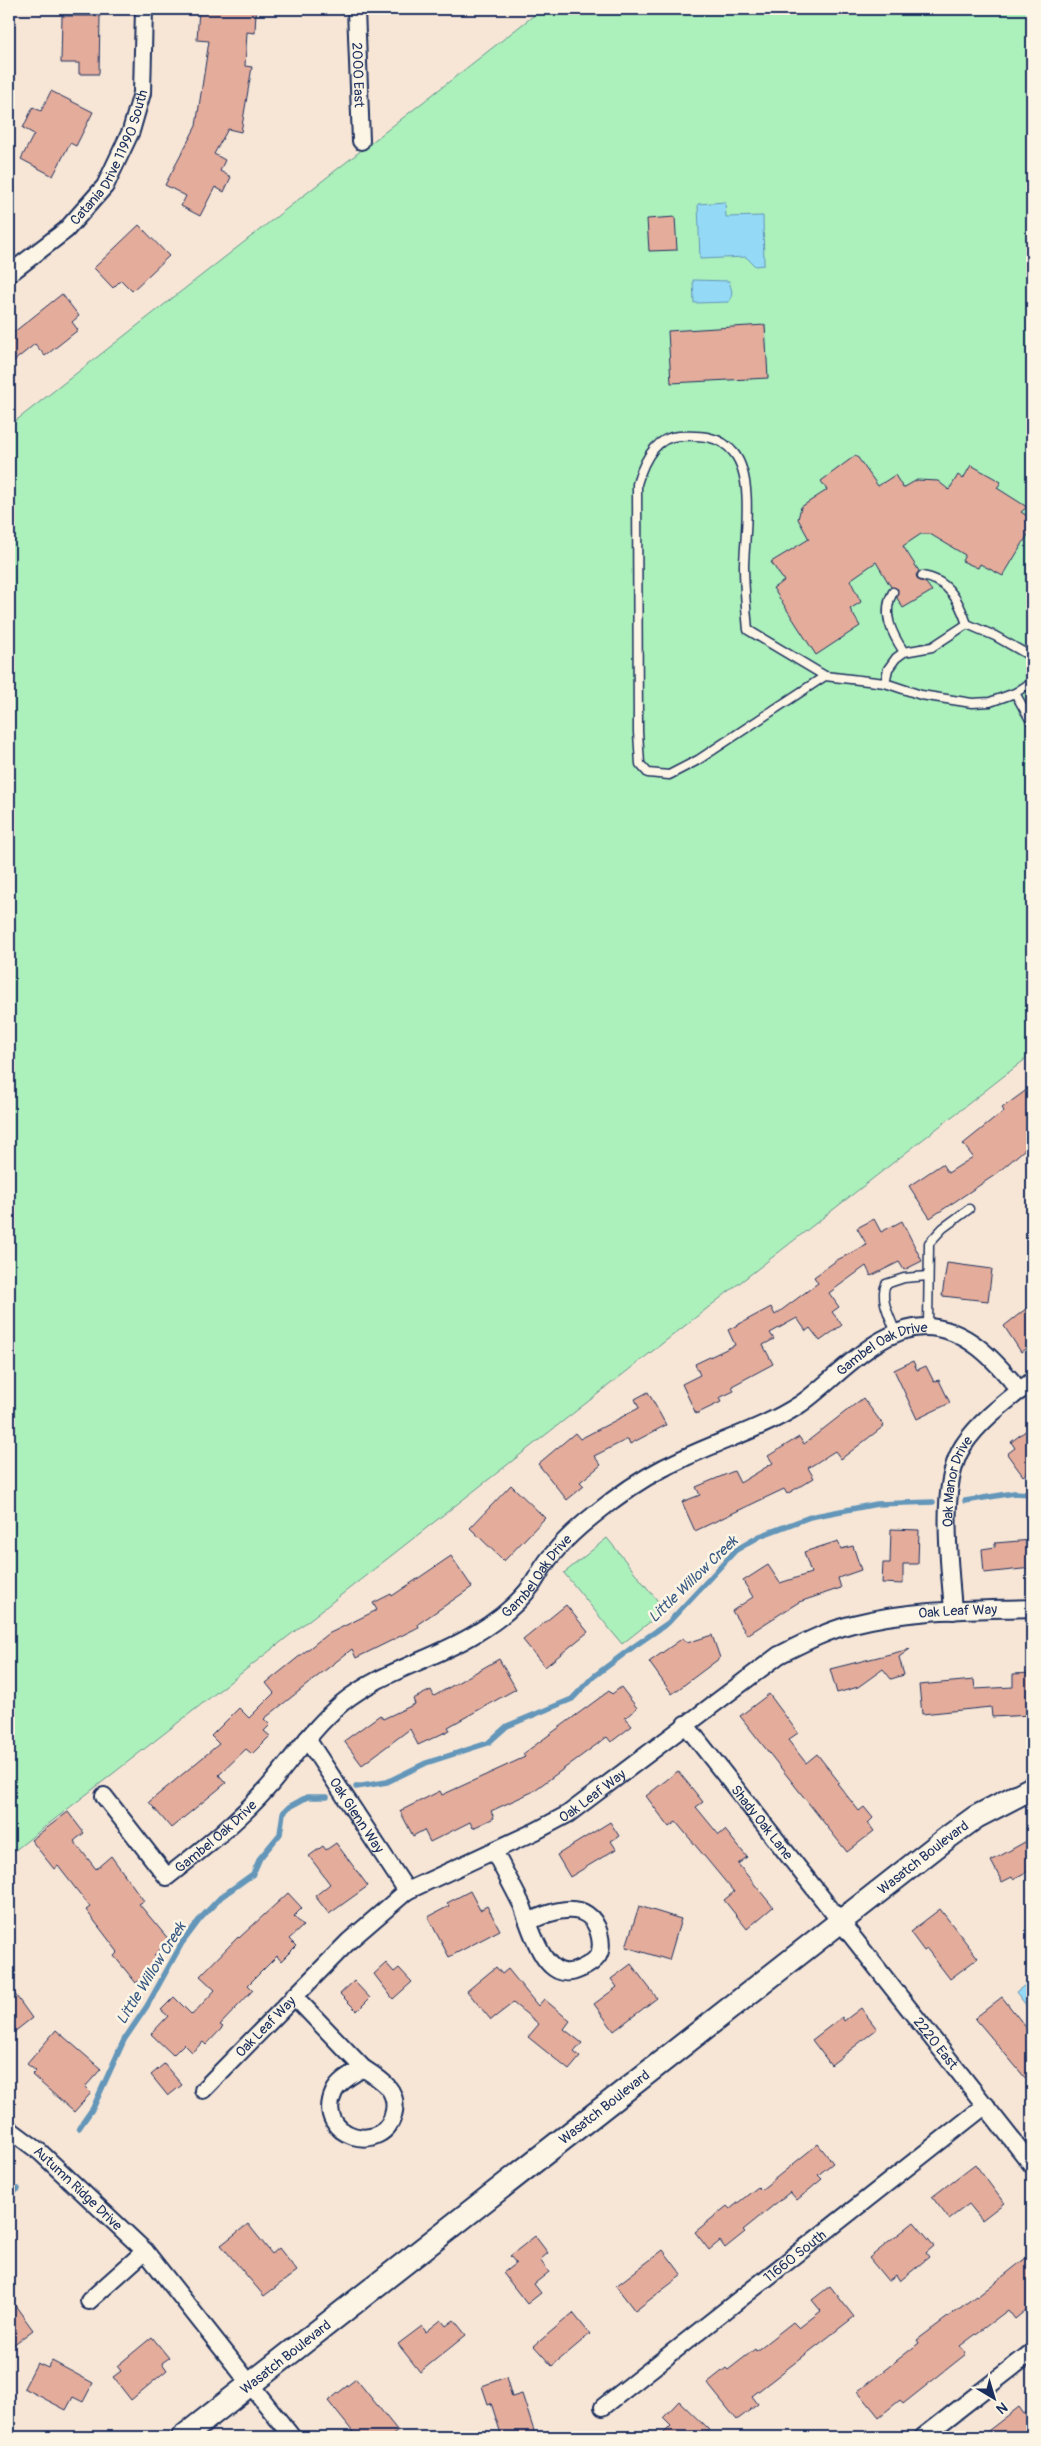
<svg xmlns="http://www.w3.org/2000/svg" width="1041" height="2446" font-family="Pangolin,sans-serif">
<style>
.green{fill:#acf0bb;stroke:#64908c}
.water{fill:#94daf6;stroke:#6496b9}
.lines{fill:none;stroke-linecap:round;stroke-linejoin:round}
.stream{stroke:#6496b9;stroke-width:5.5}
.building{fill:#e4ac9b;stroke:#1b2f5e}
.lane-casing{stroke:#1b2f5e;stroke-width:11}
.street-casing{stroke:#1b2f5e;stroke-width:20}
.secondary-casing{stroke:#1b2f5e;stroke-width:26}
.lane{stroke:#fcf5e5;stroke-width:8}
.street{stroke:#fcf5e5;stroke-width:16}
.secondary{stroke:#fcf5e5;stroke-width:22}
.labels{text-anchor:middle;stroke-width:5;stroke-linejoin:round;paint-order:stroke}
.street-label{font-size:14px;fill:#1b2f5e;stroke:#fcf5e5}
.water-label{font-size:15px;font-style:italic;fill:#395a84;stroke:#fcf5e5}
</style>
<rect width="100%" height="100%" fill="#f7e6d6"/>
<filter id="ink" filterUnits="userSpaceOnUse"><feTurbulence type="fractalNoise" baseFrequency=".02" numOctaves="2"/><feDisplacementMap in="SourceGraphic" scale="10" xChannelSelector="R" yChannelSelector="G"/><feConvolveMatrix kernelMatrix="1 2 1 2 8 2 1 2 1" color-interpolation-filters="sRGB"/></filter>
<g filter="url(#ink)">
<!-- green -->
<g class="green">
<path d="M542,9H1032V1054L9,1855V426Z"/>
<path d="M607,1538L665,1610L622,1644L564,1573Z"/>
</g>
<!-- water -->
<g class="water">
<path d="M725,202L726,217L763,216L764,265L755,266L746,257L700,259L698,204Z"/>
<path d="M693,280L729,281C731,289 734,293 729,302L694,303Z"/>
<path d="M1029,1982L1032,1986V2013L1016,1992Z"/>
</g>
<g class="lines">
<!-- stream -->
<g class="stream">
<path d="M965,1501L1014,1493L1032,1494"/>
<path d="M356,1787L387,1782L426,1763L488,1743L507,1726L572,1699L593,1677L633,1647L668,1623L736,1550L760,1536L810,1517L877,1504L933,1502"/>
<path d="M79,2128L93,2108L124,2040L147,2006L182,1943L200,1919L221,1897L253,1874L260,1858L280,1834L283,1813L289,1807L307,1797H327"/>
<path d="M9,2195L18,2189"/>
</g>
</g>
<!-- building -->
<g class="building">
<path d="M199,9L256,10L255,33L247,32L245,66L252,67L241,132L228,129L214,154L225,160L220,171L231,177L224,192L215,187L200,216L181,206L186,196L165,185L196,126L209,41L197,40Z"/>
<path d="M62,16H100L99,74H79V63H61Z"/>
<path d="M51,91L93,112L76,146L70,143L53,176L21,159L34,134L23,128L33,107L41,111Z"/>
<path d="M675,217L677,250L649,251L647,219Z"/>
<path d="M139,225L169,256L132,291L121,280L113,288L94,268Z"/>
<path d="M62,294L79,316L72,322L78,330L45,356L35,344L9,365V336Z"/>
<path d="M765,325L768,378L671,383L668,331Z"/>
<path d="M856,455L878,486L895,475L903,488L917,480L938,481L949,490L958,475L963,479L971,465L1001,482L997,488L1027,507L1021,512L1032,519V528L1003,576L980,564L978,568L962,561L965,555L930,534H921L903,546L919,571L916,575L918,580L926,583L932,591L903,608L897,598L898,589L891,587L876,562L850,580L861,602L850,609L860,626L816,655L773,588L784,581L771,562L809,539L798,519L801,507L827,490L821,481Z"/>
<path d="M1032,1086V1143L995,1175L930,1218L909,1186L942,1164L948,1173L973,1157L963,1144L1004,1111L1002,1108Z"/>
<path d="M874,1219L881,1232L902,1221L922,1261L904,1270L899,1262L871,1276L866,1266L829,1293L839,1307L832,1312L842,1325L820,1341L810,1328L806,1331L797,1318L770,1333L774,1339L763,1345L773,1364L732,1386L734,1391L719,1398L721,1402L696,1414L682,1384L700,1375L695,1364L735,1345L728,1330L771,1307L775,1315L818,1283L814,1277L837,1260L867,1245L857,1228Z"/>
<path d="M947,1263L992,1269L988,1301L942,1296Z"/>
<path d="M1032,1304V1344L1021,1352L1004,1326Z"/>
<path d="M913,1361L917,1370L926,1366L934,1382L939,1380L950,1403L917,1419L894,1370Z"/>
<path d="M648,1392L666,1425L630,1444L628,1439L594,1456L601,1465L580,1482L584,1486L567,1500L538,1464L575,1433L580,1439L639,1408L635,1399Z"/>
<path d="M863,1398L884,1426L841,1459L835,1451L808,1468L814,1478L787,1494L784,1489L695,1531L682,1502L700,1495L696,1487L734,1471L740,1483L773,1463L768,1456L799,1437L804,1444Z"/>
<path d="M1032,1426V1469L1023,1476L1007,1454L1015,1448L1011,1442Z"/>
<path d="M511,1485L545,1518L504,1561L470,1528Z"/>
<path d="M891,1529L919,1530L918,1564H903V1584L882,1583L883,1563H890Z"/>
<path d="M1032,1540V1568L984,1573L982,1549L995,1547V1543Z"/>
<path d="M838,1541L841,1549L853,1546L861,1570L838,1578L841,1588L799,1602L747,1635L732,1611L753,1597L743,1581L768,1565L780,1583L811,1573L804,1552Z"/>
<path d="M451,1556L472,1587L418,1624L419,1627L356,1658L352,1649L264,1719L270,1725L264,1731L270,1736L252,1754L246,1749L219,1775L226,1783L171,1828L149,1802L219,1744L211,1736L239,1708L249,1718L274,1693L266,1683L326,1635L377,1610L373,1603L391,1594L392,1596Z"/>
<path d="M566,1605L588,1632L545,1667L523,1640Z"/>
<path d="M712,1635L720,1658L672,1694L649,1662L683,1638L687,1643Z"/>
<path d="M910,1649L899,1657L904,1675L891,1679L883,1669L858,1687L837,1693L830,1669Z"/>
<path d="M499,1659L516,1689L448,1727L450,1730L418,1745L410,1729L362,1765L344,1741L380,1715L383,1719L415,1704L413,1699L431,1690L434,1696Z"/>
<path d="M1032,1673V1715L992,1717L991,1707L922,1714L919,1685L974,1680L975,1689L1013,1687V1674Z"/>
<path d="M621,1687L637,1708L625,1718L632,1726L611,1742L607,1737L532,1792L491,1811L494,1818L473,1828L470,1822L430,1842L424,1830L413,1836L400,1811L440,1791L442,1795L525,1757L523,1754L609,1691L612,1694Z"/>
<path d="M769,1694L798,1733L788,1740L806,1763L817,1754L839,1782L837,1783L859,1811L864,1807L873,1818L868,1823L874,1831L847,1852L740,1716Z"/>
<path d="M678,1771L703,1802L696,1807L719,1835L725,1830L747,1857L738,1864L773,1907L747,1929L724,1900L734,1892L676,1822L669,1827L646,1796Z"/>
<path d="M68,1812L84,1833L74,1841L96,1869L111,1856L144,1901L139,1904L170,1941L154,1955L160,1963L136,1983L114,1956L118,1952L86,1910L90,1907L58,1866L54,1869L31,1840Z"/>
<path d="M610,1822L619,1836L611,1841L616,1849L570,1877L557,1855Z"/>
<path d="M1032,1838V1869L1013,1879L1012,1877L1002,1882L991,1861Z"/>
<path d="M336,1843L368,1886L329,1914L315,1896L330,1884L309,1856L323,1846L326,1850Z"/>
<path d="M470,1891L480,1910L487,1906L500,1930L449,1957L428,1917L449,1906L447,1903Z"/>
<path d="M288,1893L302,1908L294,1916L303,1926L289,1939L296,1946L281,1961L277,1956L248,1985L253,1990L220,2025L223,2027L206,2045L203,2042L192,2052L184,2044L173,2055L151,2034L168,2016L161,2010L174,1997L192,2015L215,1990L200,1976L238,1937L239,1938Z"/>
<path d="M639,1906L681,1919L669,1960L626,1947Z"/>
<path d="M940,1909L978,1958L950,1979L927,1949L924,1951L910,1932Z"/>
<path d="M386,1963L394,1972L399,1968L412,1982L393,1999L374,1974Z"/>
<path d="M631,1964L657,1998L614,2031L594,2004L617,1987L611,1979Z"/>
<path d="M496,1967L502,1974L508,1969L538,2006L544,1999L570,2021L564,2029L582,2043L574,2052L580,2057L569,2070L528,2037L539,2024L513,2003L491,2020L467,1991Z"/>
<path d="M354,1981L370,1998L357,2011L340,1994Z"/>
<path d="M9,1986L32,2018L9,2036Z"/>
<path d="M1002,1997L1032,2035V2086L975,2018Z"/>
<path d="M861,2008L877,2029L831,2065L812,2040L842,2017L844,2021Z"/>
<path d="M56,2030L101,2069L85,2087L91,2093L74,2112L32,2075L36,2071L27,2064Z"/>
<path d="M164,2064L182,2085L168,2096L151,2075Z"/>
<path d="M818,2144L833,2163L818,2175L822,2179L797,2200L790,2192L743,2230L745,2232L725,2248L720,2241L709,2250L695,2232L727,2206L730,2209L758,2187L761,2190Z"/>
<path d="M975,2164L1004,2203L982,2220L969,2204L949,2219L932,2197Z"/>
<path d="M914,2222L934,2246L926,2253L929,2257L900,2281L896,2275L888,2281L869,2258Z"/>
<path d="M248,2224L272,2254L279,2248L297,2271L264,2296L221,2245Z"/>
<path d="M535,2236L548,2253L540,2260L549,2272L534,2284L541,2293L527,2304L503,2273L516,2263L510,2256Z"/>
<path d="M663,2250L682,2275L635,2311L616,2286Z"/>
<path d="M1032,2253V2305L1015,2319L1008,2310L960,2346L966,2354L903,2404L900,2400L879,2417L858,2391L919,2343L917,2340L976,2296L977,2297Z"/>
<path d="M830,2286L854,2317L752,2396L758,2404L737,2420L707,2383L726,2368L728,2370L755,2349L756,2351L793,2322L799,2328L821,2311L812,2300Z"/>
<path d="M9,2297L33,2330L9,2348Z"/>
<path d="M573,2313L590,2334L552,2366L534,2346Z"/>
<path d="M441,2320L446,2326L454,2320L466,2335L420,2372L398,2344L422,2326L426,2332Z"/>
<path d="M152,2337L169,2358L162,2363L167,2370L131,2400L113,2377L121,2371L117,2366Z"/>
<path d="M52,2361L93,2383L83,2402L73,2397L66,2410L24,2388L37,2363L48,2368Z"/>
<path d="M506,2377L512,2397L522,2394L536,2437H502L491,2403L488,2404L482,2386Z"/>
<path d="M356,2379L398,2431L390,2437H357L328,2401Z"/>
<path d="M679,2401L709,2430L701,2437H660L671,2426L663,2418Z"/>
<path d="M1019,2407L1024,2414L1032,2408V2437H980Z"/>
</g>
<g class="lines">
<defs>
<g id="lane">
<path d="M922,576C949,580 959,601 967,624"/>
<path d="M893,592C881,613 892,634 904,652"/>
<path d="M825,676L698,760L669,775L648,773L640,764L638,732L637,484C643,463 654,437 679,436C699,435 720,435 734,453C754,478 745,534 744,565C744,587 746,608 748,630L825,676L885,683L921,695L972,703L990,702L1015,693L1032,723"/>
<path d="M885,683L888,669L896,658L904,652L932,647L967,624L995,636L1032,657"/>
<path d="M1015,693L1032,682"/>
<path d="M928,1327L929,1243L943,1228L969,1209"/>
<path d="M896,1333C891,1319 879,1299 886,1284L904,1278L928,1276"/>
</g>
<g id="street">
<path id="s1" d="M356,9L361,141"/>
<path id="s2" d="M9,274L66,230L105,186L131,131L142,93L144,9"/>
<path id="s3" d="M953,1611C950,1566 938,1485 963,1446C980,1420 1008,1400 1032,1381"/>
<path id="s4" d="M685,1724L1032,2165"/>
<path id="s5" d="M307,1739L407,1891"/>
<path id="s6" d="M104,1796L167,1877C204,1848 241,1819 271,1784C294,1756 314,1727 342,1703C381,1671 433,1660 475,1634C497,1621 517,1605 532,1585C539,1575 544,1563 553,1554C570,1533 591,1517 613,1500C634,1484 657,1470 682,1459C721,1440 762,1429 799,1405C837,1379 875,1328 925,1327C966,1327 996,1361 1020,1391"/>
<path d="M494,1851L522,1905L528,1922C551,1911 589,1897 599,1933C601,1940 602,1949 598,1956C594,1962 587,1966 580,1969C549,1984 536,1943 528,1922"/>
<path d="M294,1996L363,2068C354,2074 339,2081 334,2092C313,2137 386,2158 394,2111C398,2089 380,2079 363,2068"/>
<path id="s7" d="M203,2090L349,1941L407,1891L536,1831L568,1814L779,1655C803,1643 826,1631 853,1624C910,1609 973,1610 1032,1608"/>
<path id="s8" d="M9,2129L40,2152L145,2251L292,2437"/>
<path d="M89,2301L145,2251"/>
<path id="s9" d="M603,2407L986,2105"/>
<path d="M923,2437L1032,2352"/>
</g>
<g id="secondary">
<path id="s10" d="M183,2437L947,1838L976,1817L1032,1788"/>
</g>
</defs>
<!-- lane casing -->
<use href="#lane" class="lane-casing"/>
<!-- street casing -->
<use href="#street" class="street-casing"/>
<!-- secondary casing -->
<use href="#secondary" class="secondary-casing"/>
<!-- lane -->
<use href="#lane" class="lane"/>
<!-- street -->
<use href="#street" class="street"/>
<!-- secondary -->
<use href="#secondary" class="secondary"/>
</g>
</g>
<g class="labels">
<!-- street labels -->
<g class="street-label">
<text dy="5" stroke="none"><textPath href="#s1" startOffset="66">2000 East</textPath></text>
<text dy="5" stroke="none"><textPath href="#s2" startOffset="158">Catania Drive 11990 South</textPath></text>
<text dy="5" stroke="none"><textPath href="#s6" startOffset="1006">Gambel Oak Drive</textPath></text>
<text dy="5" stroke="none"><textPath href="#s3" startOffset="131">Oak Manor Drive</textPath></text>
<text dy="5" stroke="none"><textPath href="#s6" startOffset="586">Gambel Oak Drive</textPath></text>
<text dy="5" stroke="none"><textPath href="#s7" startOffset="914">Oak Leaf Way</textPath></text>
<text dy="5" stroke="none"><textPath href="#s7" startOffset="494">Oak Leaf Way</textPath></text>
<text dy="5" stroke="none"><textPath href="#s5" startOffset="91">Oak Glenn Way</textPath></text>
<text dy="5" stroke="none"><textPath href="#s4" startOffset="125">Shady Oak Lane</textPath></text>
<text dy="5" stroke="none"><textPath href="#s6" startOffset="166">Gambel Oak Drive</textPath></text>
<text dy="5" stroke="none"><textPath href="#s10" startOffset="940">Wasatch Boulevard</textPath></text>
<text dy="5" stroke="none"><textPath href="#s7" startOffset="89">Oak Leaf Way</textPath></text>
<text dy="5" stroke="none"><textPath href="#s4" startOffset="406">2220 East</textPath></text>
<text dy="5" stroke="none"><textPath href="#s10" startOffset="535">Wasatch Boulevard</textPath></text>
<text dy="5" stroke="none"><textPath href="#s8" startOffset="91">Autumn Ridge Drive</textPath></text>
<text dy="5" stroke="none"><textPath href="#s9" startOffset="244">11660 South</textPath></text>
<text dy="5" stroke="none"><textPath href="#s10" startOffset="130">Wasatch Boulevard</textPath></text>
</g>
<!-- water labels -->
<g class="water-label">
<text transform="translate(693 1579) rotate(-44)" y="5">Little Willow Creek</text>
<text transform="translate(151 1973) rotate(-58)" y="5">Little Willow Creek</text>
</g>
</g>
<!-- margin -->
<rect width="1041" height="2446" fill="none" stroke="#fcf5e5" stroke-width="30"/>
<rect x="15" y="15" width="1011" height="2416" fill="none" stroke="#1b2f5e" stroke-width="2" filter="url(#ink)"/>
<!-- north arrow -->
<g transform="translate(994 2398) rotate(142)" stroke="#fcf5e5" stroke-width="4" paint-order="stroke">
<path d="M0-4L9 19L0 12L-9 19Z" fill="#1b2f5e"/>
<text y="-8" font-size="14" font-weight="bold" text-anchor="middle" fill="#1b2f5e">N</text>
</g>
</svg>
